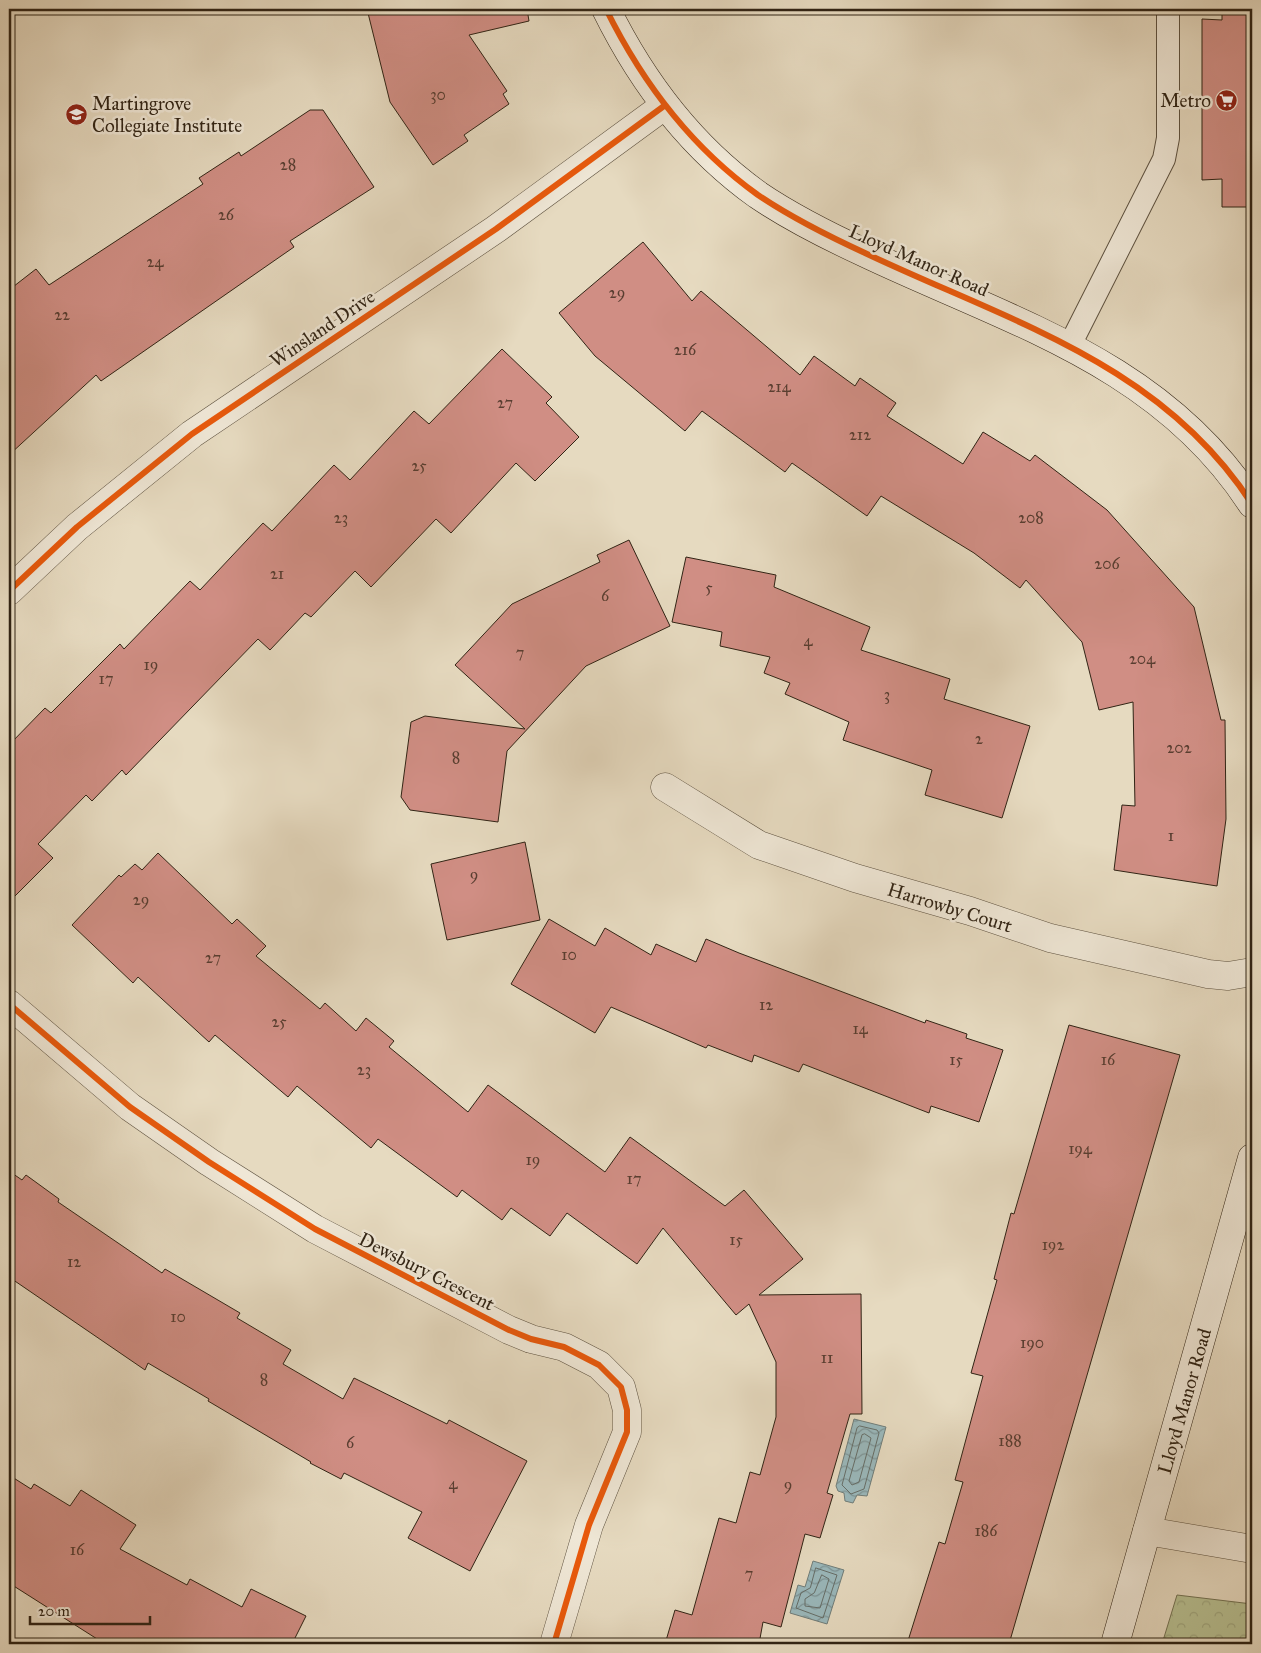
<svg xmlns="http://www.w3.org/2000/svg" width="1261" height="1653" font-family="'IM FELL Great Primer',serif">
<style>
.park{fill:url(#park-crowns);stroke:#747253}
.water{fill:url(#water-waves);stroke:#707d79}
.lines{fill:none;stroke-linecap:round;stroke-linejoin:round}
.shore{stroke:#666e68;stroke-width:1}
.building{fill:#d08e84;stroke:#312415}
.lane-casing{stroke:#5e5240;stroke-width:24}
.street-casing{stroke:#5e5240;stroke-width:29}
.secondary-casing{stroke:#312415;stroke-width:29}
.lane{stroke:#efe7d6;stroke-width:22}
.street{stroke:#efe7d6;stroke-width:28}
.secondary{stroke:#efe7d6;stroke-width:28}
.cycleway-casing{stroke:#efe7d6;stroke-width:9}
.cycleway{stroke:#e8590c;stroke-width:6}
.labels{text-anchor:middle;stroke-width:5;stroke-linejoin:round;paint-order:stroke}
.number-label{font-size:16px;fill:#593e31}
.poi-label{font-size:19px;fill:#312415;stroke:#efe7d6;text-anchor:end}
.street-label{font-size:19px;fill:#312415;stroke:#efe7d6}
</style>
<defs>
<pattern id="park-crowns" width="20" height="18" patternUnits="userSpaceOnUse" patternTransform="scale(1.25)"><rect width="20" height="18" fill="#b7bf91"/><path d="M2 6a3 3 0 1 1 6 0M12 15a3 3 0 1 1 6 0" fill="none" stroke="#9ea47c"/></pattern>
<pattern id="water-waves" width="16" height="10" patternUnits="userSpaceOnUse" patternTransform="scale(1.25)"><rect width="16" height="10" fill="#9ab8bb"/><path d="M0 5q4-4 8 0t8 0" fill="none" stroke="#7e9597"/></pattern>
</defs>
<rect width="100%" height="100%" fill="#e6dac0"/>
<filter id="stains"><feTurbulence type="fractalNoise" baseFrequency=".004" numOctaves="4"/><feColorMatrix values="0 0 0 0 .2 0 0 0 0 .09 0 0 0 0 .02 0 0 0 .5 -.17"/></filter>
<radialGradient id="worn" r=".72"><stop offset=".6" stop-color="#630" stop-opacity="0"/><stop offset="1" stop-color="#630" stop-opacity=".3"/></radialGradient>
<!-- park -->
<path class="park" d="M1177,1595L1252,1604V1644H1162Z"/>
<!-- water -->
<g class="water">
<path d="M854,1419L886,1427L867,1496L857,1495L853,1503L845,1501L844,1493L838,1491L836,1486Z"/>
<path d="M813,1561L844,1570L827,1624L790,1613L798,1585L805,1587Z"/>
</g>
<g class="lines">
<!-- shore -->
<g class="shore">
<path d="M860,1426L877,1430L879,1433L864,1489L851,1494L842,1485L857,1428Z"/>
<path d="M865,1434L871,1438L859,1482L852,1485L849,1481L862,1435Z"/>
<path d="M816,1568L837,1575L823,1618L796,1608L801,1593L810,1588Z"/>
<path d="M822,1575L829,1579L820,1608L805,1606V1599L814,1593Z"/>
</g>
</g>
<!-- building -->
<g class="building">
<path d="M367,9H527L529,21L469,35L507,91L503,94L509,104L464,135L468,141L433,165L390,102Z"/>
<path d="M1222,9H1252V207H1222V179L1202,180V19L1222,20Z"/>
<path d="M310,110H323L374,187L290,241L294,247L101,381L96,375L9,455V290L36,269L49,285L203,184L199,178L239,152L241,156Z"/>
<path d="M643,242L692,301L701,291L800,375L814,356L855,386L860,378L896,403L887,416L963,464L983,432L1030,461L1035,455L1107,510L1194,607L1221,720H1225L1226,819L1217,886L1114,870L1122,805L1135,806L1133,702L1099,710L1082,642L1026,580L1020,588L974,553L881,496L867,516L792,463L785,472L702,411L685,431L595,356L559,313Z"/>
<path d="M502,349L552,397L546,403L579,437L535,481L516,463L451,533L436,519L371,587L355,571L311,617L305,613L270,650L258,639L126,775L122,770L92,801L86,795L38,844L53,858L9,902V745L45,708L51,713L120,644L124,649L190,581L200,590L263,523L272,531L334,465L350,480L414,411L429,424Z"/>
<path d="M629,540L670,626L586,666L507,751L498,822L410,810L401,797L411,722L425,716L525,729L455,665L512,604L600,562L597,555Z"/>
<path d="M686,557L776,575L774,587L870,627L861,650L950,679L944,699L1030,726L1002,818L925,795L932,770L843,740L849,722L785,694L790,683L764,673L770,657L720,646L722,632L672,622Z"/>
<path d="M525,842L540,920L447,940L431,864Z"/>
<path d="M158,853L232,924L237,919L266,946L256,956L320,1009L325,1003L356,1031L366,1018L394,1041L389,1047L468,1112L488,1085L605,1172L630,1137L725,1206L744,1190L803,1259L759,1295L861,1294L862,1414H850L827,1493L833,1495L820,1538L805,1534L781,1627L763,1622L759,1644H665L675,1610L692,1615L719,1518L736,1523L750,1472L760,1475L776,1417V1362L749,1304L736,1315L663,1228L637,1264L567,1213L550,1236L511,1208L502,1220L462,1190L457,1197L378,1139L371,1148L297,1086L288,1097L215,1035L209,1042L138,977L133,983L72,925L119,875L121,877L135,864L142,870Z"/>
<path d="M549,919L595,946L605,928L651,955L656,944L696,962L706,939L739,953L925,1023L926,1020L967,1034L966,1038L1003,1050L979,1122L931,1106L929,1113L803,1064L799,1072L754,1055L752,1062L708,1045L706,1048L611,1007L595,1033L511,984Z"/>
<path d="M1069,1025L1180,1055L1009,1644H907L939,1542L945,1544L963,1482L955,1480L983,1376L971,1373L997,1280L994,1279L1011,1213L1014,1214Z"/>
<path d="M9,1171L22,1180L26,1175L59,1199L58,1202L162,1273L165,1269L240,1313L237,1318L291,1350L283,1364L343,1399L354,1378L447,1424L449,1420L527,1461L470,1571L408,1538L422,1512L344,1473L341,1479L310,1463L311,1462L208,1401L209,1399L148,1363L145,1370L9,1277Z"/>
<path d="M9,1475L31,1489L34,1484L70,1506L81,1490L136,1525L120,1549L187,1585L190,1579L242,1607L251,1589L306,1616L292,1644H105L9,1583Z"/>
</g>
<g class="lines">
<defs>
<path id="lane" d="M1070,345L1164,159L1168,138V9"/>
<g id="street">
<path d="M9,591L77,527L192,434L496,229L664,106"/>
<path d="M665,787L759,845L855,878L970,911L1050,938L1208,974L1228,976L1252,972"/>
<path d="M9,1004L130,1107L209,1162L315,1229L509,1330L531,1339L564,1347L599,1365L621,1387L627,1410V1432L589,1525L554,1644"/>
<path d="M1147,1531L1252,1549"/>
</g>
<g id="secondary">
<path d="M606,9C642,82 691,147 758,195C792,218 828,236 865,253C1008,321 1161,363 1252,504"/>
<path d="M1115,1644L1252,1158"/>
</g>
</defs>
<!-- lane casing -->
<use href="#lane" class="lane-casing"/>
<!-- street casing -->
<use href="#street" class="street-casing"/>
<!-- secondary casing -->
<use href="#secondary" class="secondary-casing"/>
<!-- lane -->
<use href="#lane" class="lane"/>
<!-- street -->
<use href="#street" class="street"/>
<!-- secondary -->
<use href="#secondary" class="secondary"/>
<defs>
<g id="cycleway">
<path d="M606,9C642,82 691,147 758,195C792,218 828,236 865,253C1008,321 1161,363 1252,504"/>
<path d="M9,591L77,527L192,434L496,229L664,106"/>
<path d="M9,1004L130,1107L209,1162L315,1229L509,1330L531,1339L564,1347L599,1365L621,1387L627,1410V1432L589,1525L554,1644"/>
</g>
</defs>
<!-- cycleway casing -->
<use href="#cycleway" class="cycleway-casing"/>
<!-- cycleway -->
<use href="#cycleway" class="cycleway"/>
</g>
<!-- icons -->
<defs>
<symbol id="supermarket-disc" viewBox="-11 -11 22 22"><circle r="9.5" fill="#8f2418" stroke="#efe7d6"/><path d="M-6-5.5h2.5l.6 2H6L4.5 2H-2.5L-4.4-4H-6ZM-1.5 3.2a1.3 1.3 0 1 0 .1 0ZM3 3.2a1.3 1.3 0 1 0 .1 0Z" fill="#fff"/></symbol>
<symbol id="school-disc" viewBox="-11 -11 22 22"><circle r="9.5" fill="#8f2418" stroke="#efe7d6"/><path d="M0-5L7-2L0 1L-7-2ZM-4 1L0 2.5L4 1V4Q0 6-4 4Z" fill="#fff"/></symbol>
</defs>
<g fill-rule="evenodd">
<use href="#supermarket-disc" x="1214" y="88" width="25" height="25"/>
<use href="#school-disc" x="64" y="102" width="25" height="25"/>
</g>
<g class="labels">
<!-- number labels -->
<g class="number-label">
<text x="438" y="100">30</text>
<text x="288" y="170">28</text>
<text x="226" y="220">26</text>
<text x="155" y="267">24</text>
<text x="617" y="298">29</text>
<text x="62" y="320">22</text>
<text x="685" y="355">216</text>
<text x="779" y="392">214</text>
<text x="505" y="408">27</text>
<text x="860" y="440">212</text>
<text x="419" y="471">25</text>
<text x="341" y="523">23</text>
<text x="1031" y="523">208</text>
<text x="1107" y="569">206</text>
<text x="277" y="579">21</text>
<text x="709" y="593">5</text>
<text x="605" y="601">6</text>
<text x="808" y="646">4</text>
<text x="520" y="658">7</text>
<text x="1142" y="664">204</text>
<text x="151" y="670">19</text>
<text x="106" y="684">17</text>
<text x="887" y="700">3</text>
<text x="979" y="744">2</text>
<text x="1179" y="753">202</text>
<text x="456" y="763">8</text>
<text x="1171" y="841">1</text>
<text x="474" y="880">9</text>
<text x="141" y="905">29</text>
<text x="569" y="960">10</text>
<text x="213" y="963">27</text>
<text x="766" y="1010">12</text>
<text x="279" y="1027">25</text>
<text x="860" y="1034">14</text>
<text x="956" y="1065">15</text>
<text x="1108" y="1065">16</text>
<text x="364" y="1075">23</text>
<text x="1080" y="1154">194</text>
<text x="533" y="1165">19</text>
<text x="634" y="1184">17</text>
<text x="736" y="1245">15</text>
<text x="1053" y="1250">192</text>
<text x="74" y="1267">12</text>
<text x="178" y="1322">10</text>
<text x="1032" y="1348">190</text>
<text x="827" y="1363">11</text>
<text x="264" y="1385">8</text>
<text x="1010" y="1446">188</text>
<text x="350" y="1448">6</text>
<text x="453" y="1489">4</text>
<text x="788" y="1490">9</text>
<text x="986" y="1536">186</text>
<text x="77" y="1555">16</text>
<text x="749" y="1579">7</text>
</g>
<!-- poi labels -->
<g class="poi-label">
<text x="1211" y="107">Metro</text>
<text x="92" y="110" text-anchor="start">Martingrove<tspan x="92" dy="22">Collegiate Institute</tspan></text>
</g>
<!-- street labels -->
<g class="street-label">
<text transform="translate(919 260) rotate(24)" y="7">Lloyd Manor Road</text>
<text transform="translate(322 328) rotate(-34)" y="7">Winsland Drive</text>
<text transform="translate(950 907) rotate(17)" y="7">Harrowby Court</text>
<text transform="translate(427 1271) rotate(27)" y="7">Dewsbury Crescent</text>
<text transform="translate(1184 1401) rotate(-74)" y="7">Lloyd Manor Road</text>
</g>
</g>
<!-- margin -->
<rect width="1261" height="1653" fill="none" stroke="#e6dac0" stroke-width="30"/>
<rect x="10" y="10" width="1241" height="1633" fill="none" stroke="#312415" stroke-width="2.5"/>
<rect x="15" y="15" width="1231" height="1623" fill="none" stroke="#312415"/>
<!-- scale -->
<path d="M30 1616v8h120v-8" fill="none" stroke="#312415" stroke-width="2.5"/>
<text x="38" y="1616" font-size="15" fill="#312415" stroke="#efe7d6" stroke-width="4" paint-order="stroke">20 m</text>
<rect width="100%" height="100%" filter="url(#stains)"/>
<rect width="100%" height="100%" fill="url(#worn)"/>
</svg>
